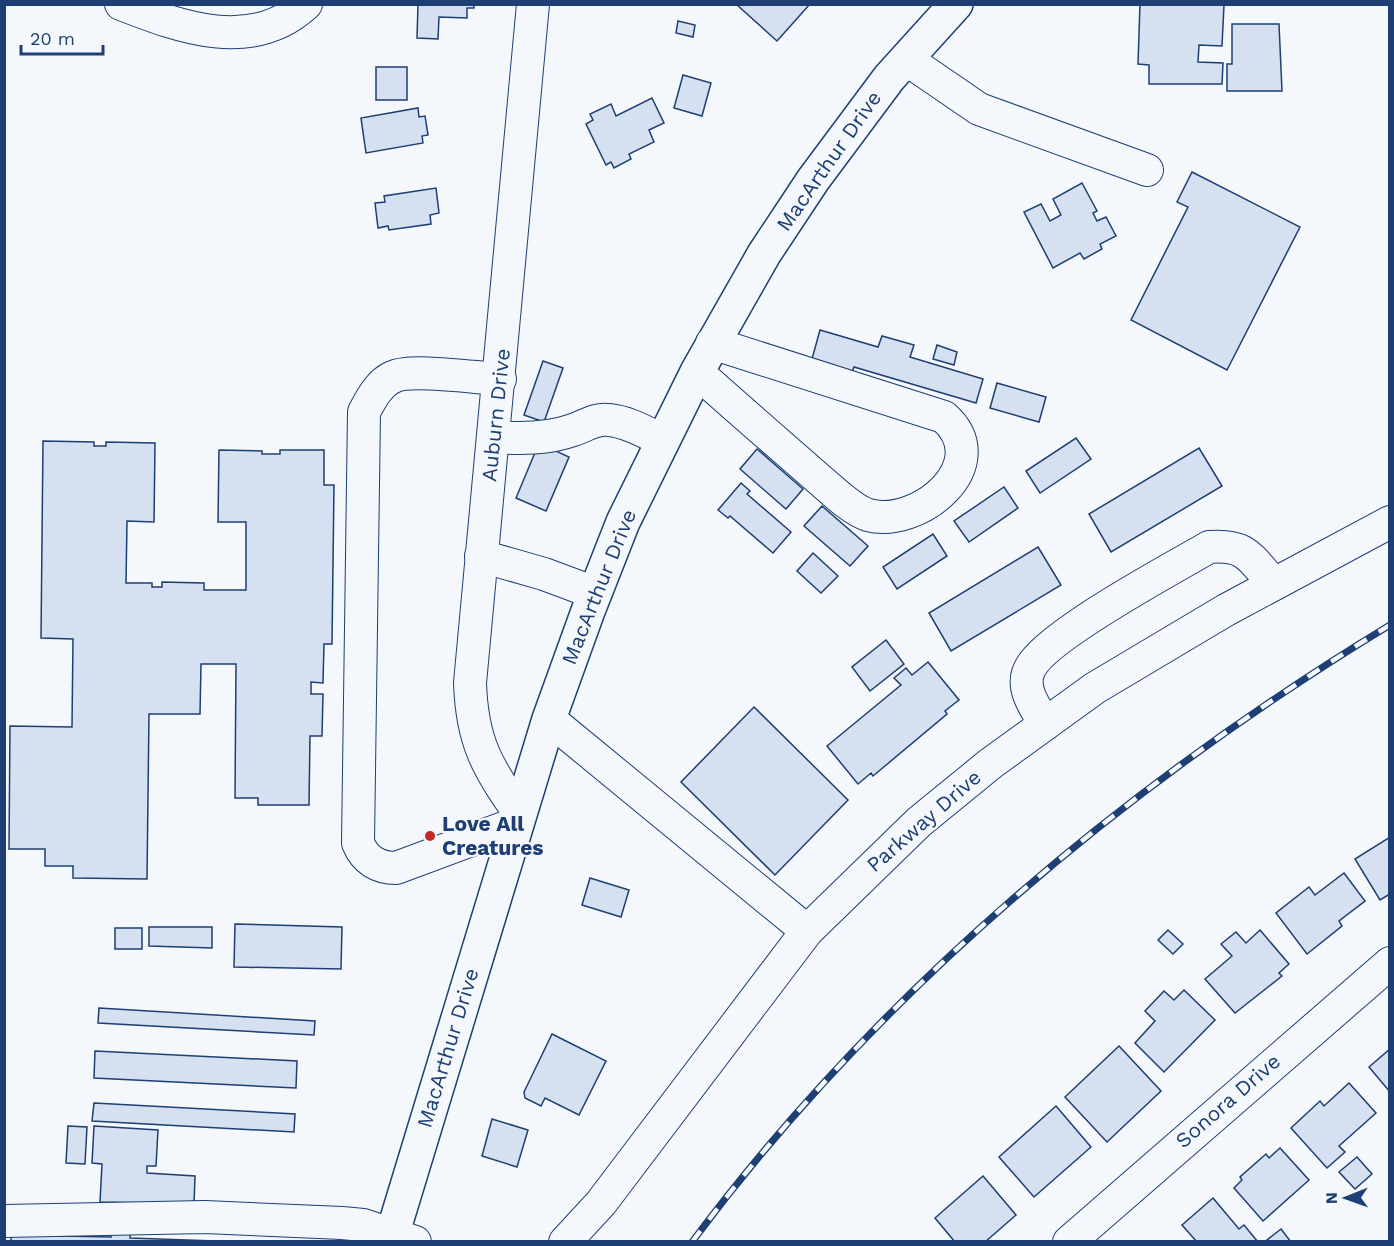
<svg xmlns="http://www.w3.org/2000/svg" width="1394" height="1246" font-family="'Work Sans',sans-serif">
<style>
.building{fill:#d5e0f0;stroke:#1d3f73;stroke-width:1.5}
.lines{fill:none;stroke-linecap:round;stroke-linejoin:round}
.minor-casing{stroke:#1d3f73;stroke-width:34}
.major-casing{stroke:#1d3f73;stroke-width:36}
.minor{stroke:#f4f7fb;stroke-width:32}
.major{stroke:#f4f7fb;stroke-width:33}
.rail-casing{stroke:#1d3f73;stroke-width:7}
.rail{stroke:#f4f7fb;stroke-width:4.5;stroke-dasharray:14;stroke-linecap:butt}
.poi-dot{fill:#c62828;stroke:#f4f7fb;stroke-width:2}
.labels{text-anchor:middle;stroke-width:4.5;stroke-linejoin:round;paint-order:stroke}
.street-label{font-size:21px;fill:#1d3f73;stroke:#f4f7fb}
.poi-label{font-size:21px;font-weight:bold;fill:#1d3f73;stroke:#f4f7fb;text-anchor:start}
</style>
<rect width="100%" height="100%" fill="#f4f7fb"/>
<!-- building -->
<g class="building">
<path d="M418,4H474V8H467V18L439,17L438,39L417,38Z"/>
<path d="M736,4H810L777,41Z"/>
<path d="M1140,4L1224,5L1222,46L1199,45L1198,62L1223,63L1222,84H1149V65L1138,64Z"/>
<path d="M678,21L695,25L693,37L676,33Z"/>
<path d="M1232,24H1279L1282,91H1227V64H1232Z"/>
<rect x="376" y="67" width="31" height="33"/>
<path d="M683,75L711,83L702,116L674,108Z"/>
<path d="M652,98L664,123L649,130L654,142L629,154L631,159L614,168L611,162L606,165L586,124L593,120L590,114L611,104L616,116Z"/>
<path d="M418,108L419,117L425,116L428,135L422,136L423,143L366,153L361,118Z"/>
<path d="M1192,172L1300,227L1227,370L1131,320L1188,207L1177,202Z"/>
<path d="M1082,183L1097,211L1093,213L1097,221L1106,217L1116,236L1100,244L1102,249L1084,259L1080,253L1053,268L1024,212L1041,204L1050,221L1061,215L1053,199Z"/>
<path d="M436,188L439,213L430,215L431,224L389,230L388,226L378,228L375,203L385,202L384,196Z"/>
<path d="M820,330L878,347L882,336L914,345L910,357L983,379L976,403L854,367L851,376L812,359Z"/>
<path d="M937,345L957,352L954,365L933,359Z"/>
<path d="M543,361L563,368L544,422L524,415Z"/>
<path d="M997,383L1046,397L1039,422L990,408Z"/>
<path d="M1076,438L1091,459L1040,493L1026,471Z"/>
<path d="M43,441L94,442V446H106V442L155,443L154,522L127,521L126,583H152V587H162V582L204,583V590H246V522H218L219,450L262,451V454H280V450H324V485H334L332,644H324L323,683L311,682V694H323L322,736H310L309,805H258V798H235L236,664H201L200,714H149L147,879L73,878V866H45V849H9L10,726L72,727L73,639L41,638Z"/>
<path d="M539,443L569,457L546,511L516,498Z"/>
<path d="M1199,448L1222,486L1111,552L1089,514Z"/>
<path d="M757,449L803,489L786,509L740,469Z"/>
<path d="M741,483L750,491L747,494L791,532L773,553L730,516L728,518L718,510Z"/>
<path d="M1004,487L1018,508L969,542L954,521Z"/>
<path d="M822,506L868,546L850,566L804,526Z"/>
<path d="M933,534L947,556L897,589L883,567Z"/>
<path d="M1038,547L1061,585L951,651L929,613Z"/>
<path d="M813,553L838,576L821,593L797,571Z"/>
<path d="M886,640L904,664L870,691L852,667Z"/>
<path d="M928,662L959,700L945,711L947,714L873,776L871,773L858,784L827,746L901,685L894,678L906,668L912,675Z"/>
<path d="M754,707L848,800L775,875L681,782Z"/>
<path d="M1390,837V894L1380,900L1355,859Z"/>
<path d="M1344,873L1365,901L1339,921L1342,926L1307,954L1276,913L1309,887L1315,895Z"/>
<path d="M590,878L629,890L621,917L582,905Z"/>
<path d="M235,924L342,927L341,969L234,967Z"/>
<path d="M149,927H212V948L149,946Z"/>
<rect x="115" y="928" width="27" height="21"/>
<path d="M1168,930L1183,944L1173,954L1158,940Z"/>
<path d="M1260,930L1289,964L1279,973L1282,976L1235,1013L1205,979L1232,956L1221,944L1236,932L1246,943Z"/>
<path d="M1184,990L1215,1020L1164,1072L1135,1043L1155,1021L1145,1011L1164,991L1174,1000Z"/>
<path d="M99,1008L315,1021L314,1035L98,1023Z"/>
<path d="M552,1034L606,1061L579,1115L545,1098L541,1106L525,1098L524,1092Z"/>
<path d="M1119,1046L1161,1091L1107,1142L1065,1097Z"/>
<path d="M1390,1049V1092L1369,1067Z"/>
<path d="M95,1051L297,1061L296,1088L94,1078Z"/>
<path d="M1349,1083L1376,1113L1339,1146L1345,1152L1327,1168L1291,1128L1320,1101L1324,1106Z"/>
<path d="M94,1103L295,1114L294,1132L92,1121Z"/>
<path d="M1056,1106L1091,1147L1034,1197L999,1157Z"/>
<path d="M492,1119L528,1130L517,1167L482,1156Z"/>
<path d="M68,1126L87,1127L85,1164L66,1163Z"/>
<path d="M94,1126L158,1130L156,1166H147V1173L195,1176L194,1204L100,1202L102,1164L92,1163Z"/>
<path d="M1280,1148L1309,1180L1263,1221L1234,1188L1242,1180L1240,1177L1266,1154L1269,1158Z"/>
<path d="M1357,1157L1372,1174L1355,1189L1339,1172Z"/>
<path d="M983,1176L1016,1215L985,1242H955L935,1218Z"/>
<path d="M1213,1198L1239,1229L1244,1225L1258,1242H1197L1182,1225Z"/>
<path d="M111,1224H131L130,1238L245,1242H11V1235L111,1237Z"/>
<path d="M1281,1229L1291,1242H1268L1267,1240Z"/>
</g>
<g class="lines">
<defs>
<g id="minor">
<path d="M121,4C180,27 252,54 306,4"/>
<path d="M906,59L979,109L1147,170"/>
<path d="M697,372C737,408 779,444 820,480C833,491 852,510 868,515C919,529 997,464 944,417L712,343"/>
<path d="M500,379C477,378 411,368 393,377C379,383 371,399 364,412L358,843C365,860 378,868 396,868L517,823"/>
<path d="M494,437C521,439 548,439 573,430C586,426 595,418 609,420C628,422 645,432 662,440"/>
<path d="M481,556L544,574L595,593"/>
<path d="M549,719L807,931"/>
<path d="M1045,724C1037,710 1022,691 1028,673C1038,639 1174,568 1209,547C1247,544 1250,558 1274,584"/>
<path d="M520,814C487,767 472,742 470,683L533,4"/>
<path d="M4,1221L205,1217L342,1223L363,1225L415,1242"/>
<path d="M565,1242L601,1203L807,931L919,822L990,764L1095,688L1226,610L1390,522"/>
<path d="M1069,1242L1390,963"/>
</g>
<path id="major" d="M390,1242L549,719L588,611L623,522L697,372L764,254L813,180L889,78L956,4"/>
</defs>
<!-- minor casing -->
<use href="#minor" class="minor-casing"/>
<!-- major casing -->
<use href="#major" class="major-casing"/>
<!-- minor -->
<use href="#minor" class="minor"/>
<!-- major -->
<use href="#major" class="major"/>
<defs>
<path id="rail" d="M692,1242C878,992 1125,786 1390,625"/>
</defs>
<!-- rail casing -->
<use href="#rail" class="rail-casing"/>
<!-- rail -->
<use href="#rail" class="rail"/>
</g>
<!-- markers -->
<circle class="poi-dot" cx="430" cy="836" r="6"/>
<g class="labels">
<!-- street labels -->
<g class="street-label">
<text transform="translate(829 161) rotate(-55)" y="7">MacArthur Drive</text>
<text transform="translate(496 415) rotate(-84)" y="7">Auburn Drive</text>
<text transform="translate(599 587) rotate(-68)" y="7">MacArthur Drive</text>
<text transform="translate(924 821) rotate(-41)" y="7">Parkway Drive</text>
<text transform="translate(448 1048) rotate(-73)" y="7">MacArthur Drive</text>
<text transform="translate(1228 1101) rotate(-41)" y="7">Sonora Drive</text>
</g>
<!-- poi labels -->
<g class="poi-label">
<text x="442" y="831">Love All<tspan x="442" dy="24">Creatures</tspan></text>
</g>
</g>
<!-- border -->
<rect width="1394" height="1246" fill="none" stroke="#1d3f73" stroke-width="12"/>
<!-- north arrow -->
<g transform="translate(1346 1198) rotate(269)" stroke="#f4f7fb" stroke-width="4.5" paint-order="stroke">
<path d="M0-4.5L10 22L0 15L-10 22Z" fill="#1d3f73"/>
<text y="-9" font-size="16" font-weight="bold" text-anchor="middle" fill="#1d3f73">N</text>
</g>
<!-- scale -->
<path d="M21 45v9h82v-9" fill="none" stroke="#1d3f73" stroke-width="3"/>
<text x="30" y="45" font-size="18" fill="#1d3f73" stroke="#f4f7fb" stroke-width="4.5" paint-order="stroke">20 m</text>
</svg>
